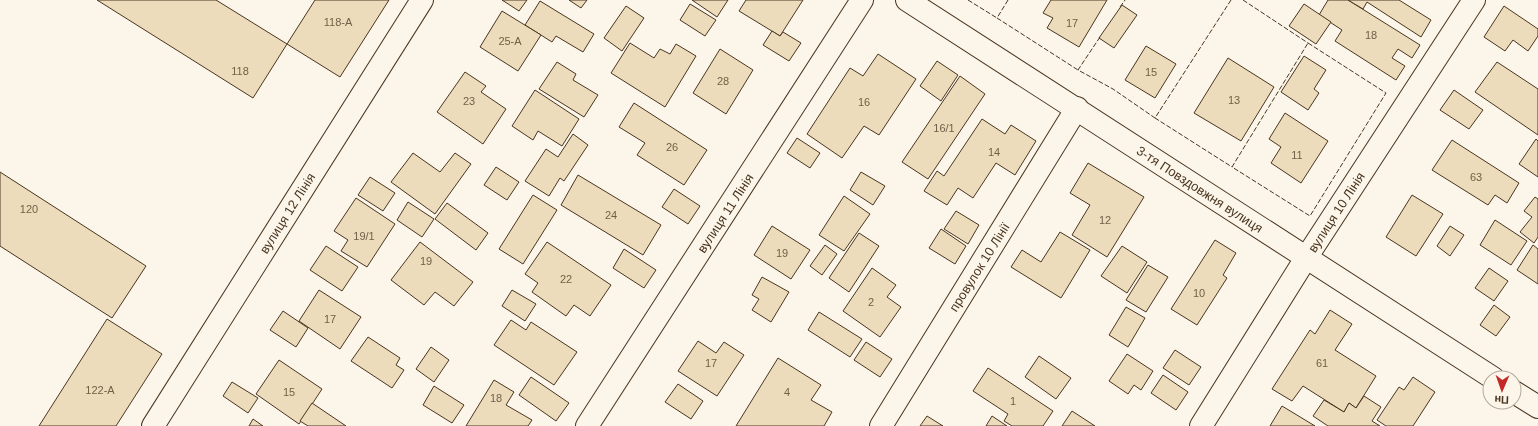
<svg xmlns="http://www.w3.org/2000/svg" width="1538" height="426" font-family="Helvetica,sans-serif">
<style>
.building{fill:#ecdcbc;stroke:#4a3520}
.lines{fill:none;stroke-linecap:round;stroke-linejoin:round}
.street-casing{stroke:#4a3520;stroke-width:24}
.street{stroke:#fbf6e9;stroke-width:22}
.fence{stroke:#4a3520;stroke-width:1;stroke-dasharray:5 2;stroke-linecap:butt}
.labels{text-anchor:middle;stroke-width:3;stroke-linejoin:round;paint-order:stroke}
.number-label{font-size:11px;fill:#725f47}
.street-label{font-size:13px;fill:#4a3520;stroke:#fbf6e9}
</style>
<rect width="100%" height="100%" fill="#fbf6e9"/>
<!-- building -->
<g class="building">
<path d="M97,0H216L287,44L253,98Z"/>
<path d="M315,0H389L340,77L287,44Z"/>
<path d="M502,0H527L519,11Z"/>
<path d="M569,0H587L581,8Z"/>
<path d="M692,0H728L717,17Z"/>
<path d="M746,0H803L780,36L739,11Z"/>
<path d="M1051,0H1107L1079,47L1047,28L1053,18L1043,13Z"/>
<path d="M1328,0H1348L1420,45L1412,58L1398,49L1392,58L1405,66L1396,80L1335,41L1342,30L1319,15Z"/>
<path d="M1348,0H1399L1431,20L1421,37L1367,2L1363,9Z"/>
<path d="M540,1L594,34L583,52L556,36L552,42L525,25Z"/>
<path d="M690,4L716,20L705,36L680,20Z"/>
<path d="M1304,4L1331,22L1316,44L1289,26Z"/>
<path d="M1122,5L1137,15L1114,48L1099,38Z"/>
<path d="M626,6L644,18L622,51L604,38Z"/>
<path d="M1504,6L1538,29V36L1528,51L1513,40L1505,51L1484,37Z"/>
<path d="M502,11L541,35L518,71L480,47Z"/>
<path d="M772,31L780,36L783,32L801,43L789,61L763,45Z"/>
<path d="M630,43L654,58L660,49L670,54L676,44L696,56L665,107L611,73Z"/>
<path d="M1146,46L1176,64L1155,98L1125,80Z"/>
<path d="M720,49L753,70L726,114L693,93Z"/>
<path d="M878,54L916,79L879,135L864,126L842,158L807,134L850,68L863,76Z"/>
<path d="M1304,56L1326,70L1314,89L1319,93L1308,110L1281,92Z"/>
<path d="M1228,58L1274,87L1241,141L1194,113Z"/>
<path d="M937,61L958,75L941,101L920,86Z"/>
<path d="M557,62L576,74L573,80L598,95L584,117L539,89Z"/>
<path d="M1497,62L1538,89V135L1475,92Z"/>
<path d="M465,72L486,86L481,92L506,109L483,144L437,112Z"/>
<path d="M960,76L985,94L928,179L902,162Z"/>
<path d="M535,90L579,119L562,146L538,131L533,140L512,126Z"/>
<path d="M1454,90L1483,110L1469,129L1440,110Z"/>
<path d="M634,103L707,150L684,185L637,155L645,143L619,127Z"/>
<path d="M1285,113L1328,141L1301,183L1271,163L1281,147L1269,139Z"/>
<path d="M982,119L1005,134L1011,125L1036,141L1015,175L996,163L973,198L958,188L947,205L924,191L937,171L944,176Z"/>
<path d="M573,134L588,145L564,181L560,178L549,196L525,181L546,149L558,157Z"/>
<path d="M797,138L820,153L810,168L787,153Z"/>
<path d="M1536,139L1538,141V177L1519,164Z"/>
<path d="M1452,140L1519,183L1507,203L1495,195L1488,205L1432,170Z"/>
<path d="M413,153L440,172L455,153L471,164L435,214L391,182Z"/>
<path d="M1088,163L1144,197L1107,257L1072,235L1090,205L1070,193Z"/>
<path d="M496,167L519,182L507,200L484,185Z"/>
<path d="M0,172L146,266L112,318L0,246Z"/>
<path d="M861,172L885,186L873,205L850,190Z"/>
<path d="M578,175L661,225L643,255L561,205Z"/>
<path d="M370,177L395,193L383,211L358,195Z"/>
<path d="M674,189L700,206L688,224L662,207Z"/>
<path d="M533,195L557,210L523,264L499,249Z"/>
<path d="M1412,195L1443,214L1416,256L1386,237Z"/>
<path d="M844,196L870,214L844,251L819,235Z"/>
<path d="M1535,197L1538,199V237L1534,243L1520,232L1532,217L1524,211Z"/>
<path d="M356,198L395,224L367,267L341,251L348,240L334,231Z"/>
<path d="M408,202L434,219L422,237L397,220Z"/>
<path d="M447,203L488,233L476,250L435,219Z"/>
<path d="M956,211L979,225L968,244L944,229Z"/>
<path d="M1495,220L1527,241L1511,265L1480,245Z"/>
<path d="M772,226L810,250L791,279L754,255Z"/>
<path d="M1450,226L1464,235L1450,256L1437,246Z"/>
<path d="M941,229L966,246L955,264L929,248Z"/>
<path d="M1060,232L1090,250L1061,298L1011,267L1022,250L1041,262Z"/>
<path d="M859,233L879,246L849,292L829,278Z"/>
<path d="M1215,240L1236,253L1223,275L1227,278L1197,325L1171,309Z"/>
<path d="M420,242L473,282L454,306L435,292L424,305L391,280Z"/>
<path d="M547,242L611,285L590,316L574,305L566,316L532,292L538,283L525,274Z"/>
<path d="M825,245L837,254L822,275L810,266Z"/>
<path d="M1533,245L1538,249V284L1517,270Z"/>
<path d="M326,246L358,267L342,291L310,270Z"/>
<path d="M1122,246L1147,262L1127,293L1101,276Z"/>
<path d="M624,249L656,270L644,288L613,268Z"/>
<path d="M1148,265L1168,277L1146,312L1126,300Z"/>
<path d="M872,268L896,285L887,297L901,307L880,337L843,311Z"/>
<path d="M1489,268L1508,281L1494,301L1475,288Z"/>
<path d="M762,277L789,292L771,322L752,310L759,299L752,295Z"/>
<path d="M319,290L361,317L340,349L299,321Z"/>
<path d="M512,290L536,304L525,321L502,306Z"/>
<path d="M1494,305L1510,317L1496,336L1480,325Z"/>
<path d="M1126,307L1145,318L1128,347L1109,335Z"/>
<path d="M1330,310L1352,324L1335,350L1376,376L1356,408L1349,403L1344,412L1303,386L1292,401L1272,389L1310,330L1315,334Z"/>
<path d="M283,311L308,328L296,347L270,330Z"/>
<path d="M819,312L862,339L850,357L808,330Z"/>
<path d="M107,319L162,354L116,426H39Z"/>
<path d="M511,320L526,330L531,322L577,352L554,385L494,345Z"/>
<path d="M368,337L400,358L396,365L404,370L392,388L351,361Z"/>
<path d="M698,341L716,353L724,342L744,355L717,396L678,371Z"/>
<path d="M866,342L892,359L880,377L854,360Z"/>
<path d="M431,347L449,360L434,382L416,369Z"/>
<path d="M1175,350L1201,367L1189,385L1163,368Z"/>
<path d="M1127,354L1153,371L1141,390L1134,385L1128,394L1109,381Z"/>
<path d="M1039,356L1071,378L1056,399L1025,377Z"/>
<path d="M778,358L821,385L811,400L832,412L824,426H736Z"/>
<path d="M279,360L322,389L299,424L256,394Z"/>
<path d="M988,368L1053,411L1043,426H1012L1004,421L1008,414L973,391Z"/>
<path d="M1163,375L1188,392L1176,410L1151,393Z"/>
<path d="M531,377L569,403L556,421L519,395Z"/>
<path d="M1413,377L1435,392L1413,426H1386L1377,420L1399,387L1404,390Z"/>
<path d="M494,380L514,392L506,405L532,420L528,426H466Z"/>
<path d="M232,382L258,398L248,413L223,396Z"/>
<path d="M678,384L703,401L691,419L665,402Z"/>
<path d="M434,386L464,405L452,423L423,405Z"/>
<path d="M1364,396L1381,407L1372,421L1380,426H1328L1313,416L1324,400L1344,412L1349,403L1356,408Z"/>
<path d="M312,403L346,426H308L300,421Z"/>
<path d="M1282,406L1315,426H1270Z"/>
<path d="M1072,411L1095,426H1062Z"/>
<path d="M927,416L943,426H920Z"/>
<path d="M992,416L1007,426H986Z"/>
<path d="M253,419L263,426H249Z"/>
</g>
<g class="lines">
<defs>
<g id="street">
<path d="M907,0C1103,125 1297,253 1493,378"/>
<path d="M1514,392L1538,407"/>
<path d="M153,426L422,0"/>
<path d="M587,426L862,0"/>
<path d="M881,426L1077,108"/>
<path d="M1201,426L1306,258L1474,0"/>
</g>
</defs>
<!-- street casing -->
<use href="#street" class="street-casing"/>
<!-- street -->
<use href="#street" class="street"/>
<!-- fence -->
<g class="fence">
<path d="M968,0L997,18"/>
<path d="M1008,0L997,18L1078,70"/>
<path d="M1231,0L1155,118L1232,167"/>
<path d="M1243,0L1308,43"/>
<path d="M1120,7L1125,0"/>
<path d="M1100,37L1078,70L1113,89L1155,118"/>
<path d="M1308,43L1386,93L1310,216L1232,167Z"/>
</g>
</g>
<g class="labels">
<!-- number labels -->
<g class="number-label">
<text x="338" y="26">118-А</text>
<text x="1072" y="27">17</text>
<text x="1371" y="39">18</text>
<text x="510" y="45">25-А</text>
<text x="240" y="75">118</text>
<text x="1151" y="76">15</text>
<text x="723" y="85">28</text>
<text x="1234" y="104">13</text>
<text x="469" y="105">23</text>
<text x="864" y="106">16</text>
<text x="944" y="132">16/1</text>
<text x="672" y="151">26</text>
<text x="994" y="156">14</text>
<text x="1297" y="159">11</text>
<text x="1476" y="181">63</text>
<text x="29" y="213">120</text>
<text x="611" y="219">24</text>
<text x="1105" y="224">12</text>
<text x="364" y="240">19/1</text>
<text x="782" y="257">19</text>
<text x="426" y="265">19</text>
<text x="566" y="283">22</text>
<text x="1199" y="297">10</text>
<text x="871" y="306">2</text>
<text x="330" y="323">17</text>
<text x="711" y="367">17</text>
<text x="1322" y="367">61</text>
<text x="100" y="394">122-А</text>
<text x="289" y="396">15</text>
<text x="787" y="396">4</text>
<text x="496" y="402">18</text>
<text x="1013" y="405">1</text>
</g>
<!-- street labels -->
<g class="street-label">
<text transform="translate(1200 189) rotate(33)" y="5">3-тя Повздовжня вулиця</text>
<text transform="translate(1336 212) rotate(-57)" y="5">вулиця 10 Лінія</text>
<text transform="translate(287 213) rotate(-58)" y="5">вулиця 12 Лінія</text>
<text transform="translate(725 213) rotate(-57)" y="5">вулиця 11 Лінія</text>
<text transform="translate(979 267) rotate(-58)" y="5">провулок 10 Лінії</text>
</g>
</g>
<!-- north arrow -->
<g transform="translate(1502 390) rotate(182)"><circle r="19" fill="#fbf6e9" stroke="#b4a999"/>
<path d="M0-3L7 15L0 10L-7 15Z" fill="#c62828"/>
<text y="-6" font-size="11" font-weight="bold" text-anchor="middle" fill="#4a3520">Пн</text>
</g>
</svg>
